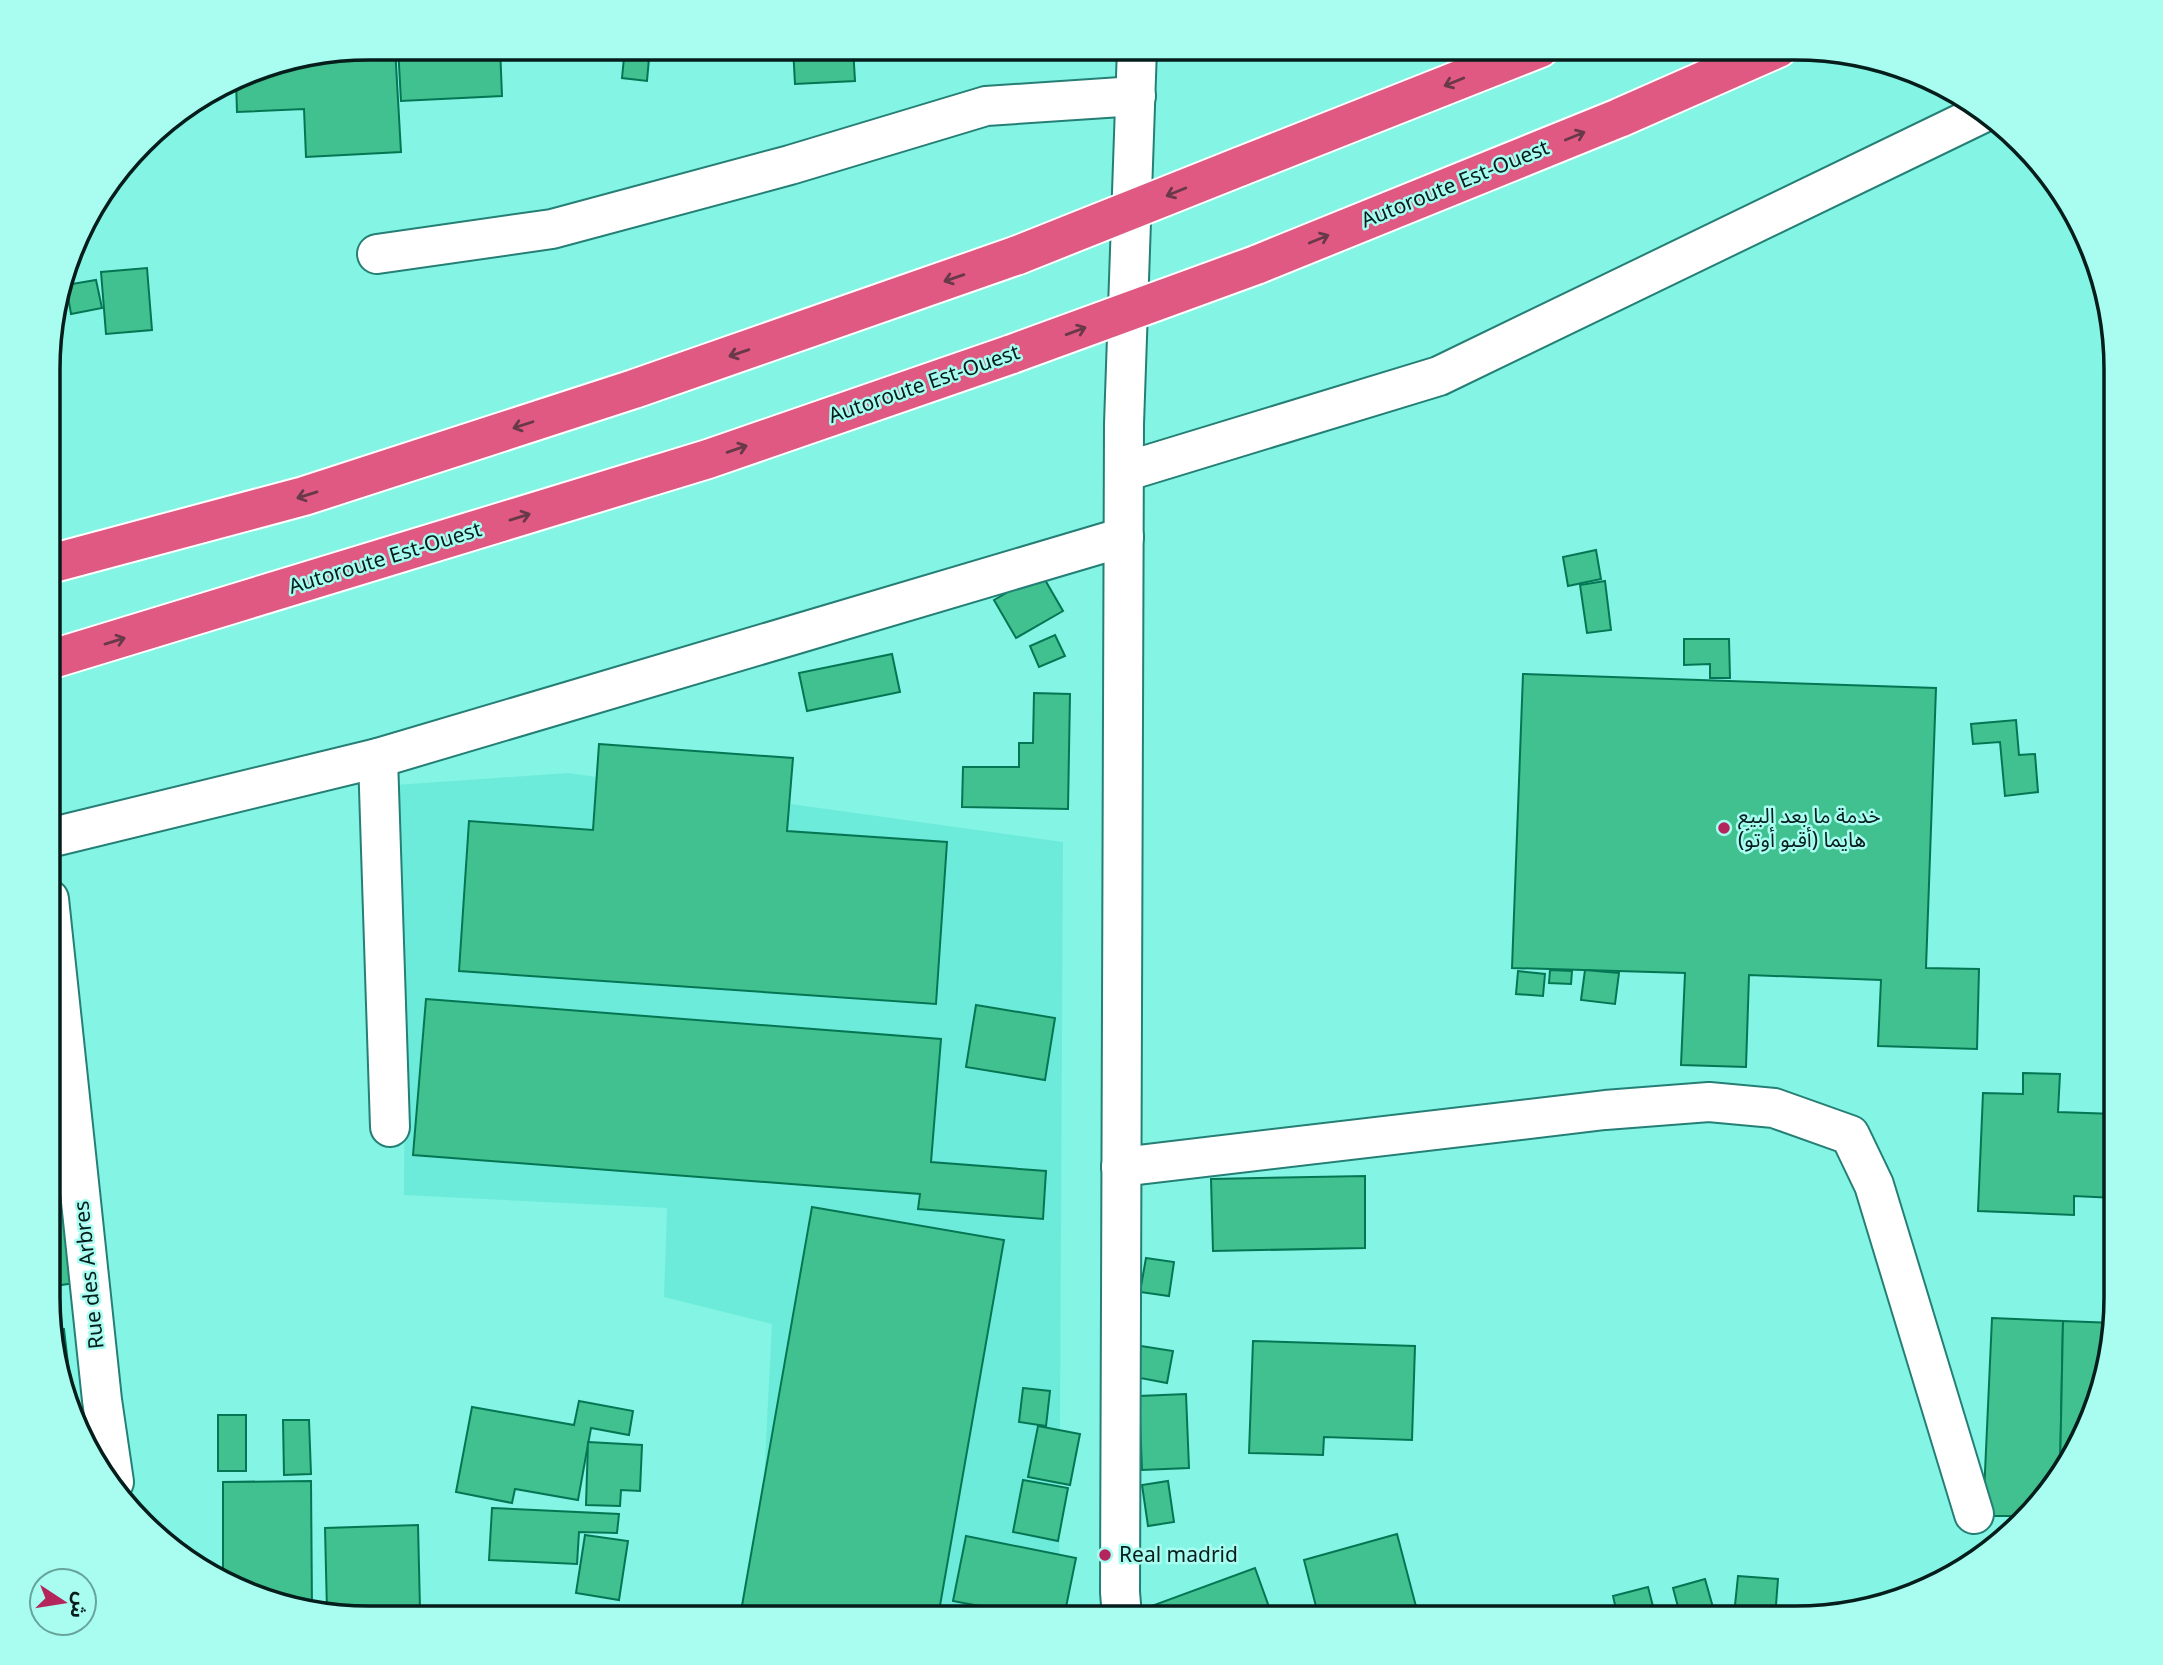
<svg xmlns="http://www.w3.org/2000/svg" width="2163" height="1665" font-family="'Noto Sans','Noto Sans Arabic',sans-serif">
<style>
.built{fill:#6cebda}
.building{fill:#41c090;stroke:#057653;stroke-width:2}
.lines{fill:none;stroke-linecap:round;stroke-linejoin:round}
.minor-casing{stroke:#257f75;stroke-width:42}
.highway-casing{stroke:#fff;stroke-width:42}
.minor{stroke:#fff;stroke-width:38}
.highway{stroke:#df5982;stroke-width:38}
.highway-bridge-casing{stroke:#fff;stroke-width:42;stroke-linecap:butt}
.highway-bridge{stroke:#df5982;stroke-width:38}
.oneway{stroke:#673949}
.poi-dot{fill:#b4265b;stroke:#a8fdf0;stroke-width:2.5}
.labels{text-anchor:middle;stroke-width:5;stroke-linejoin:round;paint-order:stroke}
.street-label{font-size:21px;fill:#051e1b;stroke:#a8fdf0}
.poi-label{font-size:21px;fill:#051e1b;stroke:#a8fdf0;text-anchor:start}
.rim{fill:none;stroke:#051e1b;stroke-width:3.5}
</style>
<rect width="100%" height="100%" fill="#84f4e4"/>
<!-- built -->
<path class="built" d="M568,773L1063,842L1059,1614L1058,1617H757L772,1324L664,1297L667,1208L404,1195L405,1015L381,786Z"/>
<!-- building -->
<g class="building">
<path d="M369,47H395L401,152L306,157L304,109L237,112L236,81L265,64Z"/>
<path d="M398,47H500L502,96L401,101Z"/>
<path d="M625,47H650L647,81L622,78Z"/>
<path d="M793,47H853L855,81L795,84Z"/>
<path d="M880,47L914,48V50L882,57Z"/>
<path d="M147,268L152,330L106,334L101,272Z"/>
<path d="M96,280L102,308L71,314L66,285Z"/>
<path d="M1596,550L1601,579L1568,586L1563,557Z"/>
<path d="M1041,573L1063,611L1016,638L994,600Z"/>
<path d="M1605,581L1611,630L1587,633L1580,585Z"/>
<path d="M1055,635L1065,656L1039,667L1030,646Z"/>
<path d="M1684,639H1729L1730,678H1710V664L1684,665Z"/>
<path d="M892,654L900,692L807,711L799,673Z"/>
<path d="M1523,674L1936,688L1926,968L1979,969L1977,1049L1878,1046L1881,980L1749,975L1746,1067L1681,1065L1685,973L1512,968Z"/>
<path d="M1034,693L1070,694L1068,809L962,807L963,767H1019V743H1033Z"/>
<path d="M2016,720L2019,755L2035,754L2038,792L2005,796L2000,742L1973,744L1971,724Z"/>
<path d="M599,744L793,758L787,831L947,842L936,1004L459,971L469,821L593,830Z"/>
<path d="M1550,970L1572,971L1571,984L1549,983Z"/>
<path d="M1585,970L1619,973L1615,1004L1581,1000Z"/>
<path d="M1518,971L1545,974L1543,996L1516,994Z"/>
<path d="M426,999L941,1039L931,1162L1046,1171L1043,1219L918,1209L920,1194L413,1155Z"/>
<path d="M976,1005L1055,1018L1045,1080L966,1067Z"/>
<path d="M2023,1073L2060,1074L2058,1112L2115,1114V1198L2074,1196V1215L1978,1211L1983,1093L2023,1094Z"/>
<path d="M59,1133L75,1283L48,1287V1134Z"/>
<path d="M1365,1176V1248L1213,1251L1211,1179Z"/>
<path d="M812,1207L1004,1240L938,1617H740Z"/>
<path d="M1146,1258L1174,1262L1169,1296L1140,1292Z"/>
<path d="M1992,1318L2063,1321L2060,1470L2036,1508L2026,1516H1983Z"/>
<path d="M2063,1321L2114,1323L2091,1420L2060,1470Z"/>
<path d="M64,1329L73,1407H72L51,1330Z"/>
<path d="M1253,1341L1415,1346L1412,1440L1324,1437L1323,1455L1249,1453Z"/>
<path d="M1141,1346L1173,1351L1167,1383L1135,1377Z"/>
<path d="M1023,1388L1050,1391L1046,1426L1019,1422Z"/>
<path d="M1186,1394L1189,1468L1142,1470L1139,1396Z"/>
<path d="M579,1401L633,1411L629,1435L591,1428L578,1500L515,1489L512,1503L456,1492L472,1407L574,1425Z"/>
<rect x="218" y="1415" width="28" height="56"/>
<path d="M283,1420H309L311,1474L284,1475Z"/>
<path d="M1038,1426L1080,1434L1070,1485L1028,1477Z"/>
<path d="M588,1442L642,1445L640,1491L621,1490L620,1506L586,1505Z"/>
<path d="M1023,1480L1068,1488L1058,1541L1013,1532Z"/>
<path d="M311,1481L312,1609L246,1593L223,1579V1482Z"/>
<path d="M1168,1481L1174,1522L1148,1526L1142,1485Z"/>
<path d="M492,1508L619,1514L617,1533L579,1532L577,1564L489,1560Z"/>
<path d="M418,1525L420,1609L327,1612L325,1528Z"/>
<path d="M1397,1534L1419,1618H1319L1304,1560Z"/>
<path d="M585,1535L628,1541L619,1600L576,1593Z"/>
<path d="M966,1536L1076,1558L1064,1617H1037L953,1601Z"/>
<path d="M1255,1568L1273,1618L1149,1617L1146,1608Z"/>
<path d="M1738,1576L1778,1579L1775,1618H1719L1720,1613L1734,1615Z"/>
<path d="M1705,1579L1716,1618H1681L1673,1588Z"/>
<path d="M1648,1587L1656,1618H1618L1613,1596Z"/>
</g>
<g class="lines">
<defs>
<g id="minor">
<path d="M377,254L552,229L790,165L986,106L1136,96"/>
<path d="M1124,472L1439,376L1983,113"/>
<path d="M378,758L390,1127"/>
<path d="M49,838L378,758L1124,537"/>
<path d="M49,899L102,1400L114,1482"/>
<path d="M1121,1167L1605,1110L1709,1102L1774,1108L1850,1135L1874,1185L1974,1514"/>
<path d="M1122,1617L1120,1592L1124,424L1137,48"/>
</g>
<g id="highway">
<path d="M1239,167L1540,48"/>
<path d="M1256,265L1619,118L1778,48"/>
<path d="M50,564L304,496L634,389L1018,255"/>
<path d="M49,660L708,459L1012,354"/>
</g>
</defs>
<!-- minor casing -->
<use href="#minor" class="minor-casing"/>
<!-- highway casing -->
<use href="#highway" class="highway-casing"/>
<!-- minor -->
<use href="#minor" class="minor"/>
<!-- highway -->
<use href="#highway" class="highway"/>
<defs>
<g id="highway-bridge">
<path d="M1018,255L1239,167"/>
<path d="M1012,354L1256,265"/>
</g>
</defs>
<!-- highway-bridge casing -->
<use href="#highway-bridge" class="highway-bridge-casing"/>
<!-- highway-bridge -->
<use href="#highway-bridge" class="highway-bridge"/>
</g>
<!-- one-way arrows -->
<defs><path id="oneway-shaft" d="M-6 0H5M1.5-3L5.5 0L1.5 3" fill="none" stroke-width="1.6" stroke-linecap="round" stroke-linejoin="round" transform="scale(1.75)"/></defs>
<g class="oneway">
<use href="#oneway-shaft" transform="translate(1454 82) rotate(158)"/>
<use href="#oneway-shaft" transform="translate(1575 136) rotate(-22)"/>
<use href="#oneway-shaft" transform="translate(1176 192) rotate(158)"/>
<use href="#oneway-shaft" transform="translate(1319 239) rotate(-22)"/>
<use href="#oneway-shaft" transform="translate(954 278) rotate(161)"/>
<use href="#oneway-shaft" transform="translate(1076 331) rotate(-20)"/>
<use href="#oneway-shaft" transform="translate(739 353) rotate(161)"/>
<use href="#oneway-shaft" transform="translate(523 425) rotate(162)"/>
<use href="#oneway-shaft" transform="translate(737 449) rotate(-19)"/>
<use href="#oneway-shaft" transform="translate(307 495) rotate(163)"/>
<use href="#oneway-shaft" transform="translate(520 517) rotate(-17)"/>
<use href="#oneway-shaft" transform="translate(115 641) rotate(-17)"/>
</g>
<!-- markers -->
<g class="poi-dot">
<circle cx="1724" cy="828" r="7"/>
<circle cx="1105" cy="1555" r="7"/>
</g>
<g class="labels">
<!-- street labels -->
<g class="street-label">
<text transform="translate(1455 184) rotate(-22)" y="7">Autoroute Est-Ouest</text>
<text transform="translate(924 384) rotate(-19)" y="7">Autoroute Est-Ouest</text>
<text transform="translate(385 558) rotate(-17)" y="7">Autoroute Est-Ouest</text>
<text transform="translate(89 1275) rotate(-96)" y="7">Rue des Arbres</text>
</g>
<!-- poi labels -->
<g class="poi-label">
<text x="1738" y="823">خدمة ما بعد البيع<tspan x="1738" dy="24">هايما (أقبو أوتو)</tspan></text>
<text x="1119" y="1562">Real madrid</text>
</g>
</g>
<!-- crop -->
<path d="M0 0H2163V1665H0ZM369 60H1795A309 309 0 0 1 2104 369V1297A309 309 0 0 1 1795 1606H369A309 309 0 0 1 60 1297V369A309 309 0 0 1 369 60Z" fill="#a8fdf0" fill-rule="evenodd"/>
<path class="rim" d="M369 60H1795A309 309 0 0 1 2104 369V1297A309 309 0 0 1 1795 1606H369A309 309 0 0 1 60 1297V369A309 309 0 0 1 369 60Z"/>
<!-- north arrow -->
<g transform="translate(63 1602) rotate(102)"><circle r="33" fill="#a8fdf0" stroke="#67a49b" stroke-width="2"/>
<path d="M0-5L12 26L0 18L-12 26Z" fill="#b4265b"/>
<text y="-10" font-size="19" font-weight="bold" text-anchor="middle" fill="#051e1b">ش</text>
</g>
</svg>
